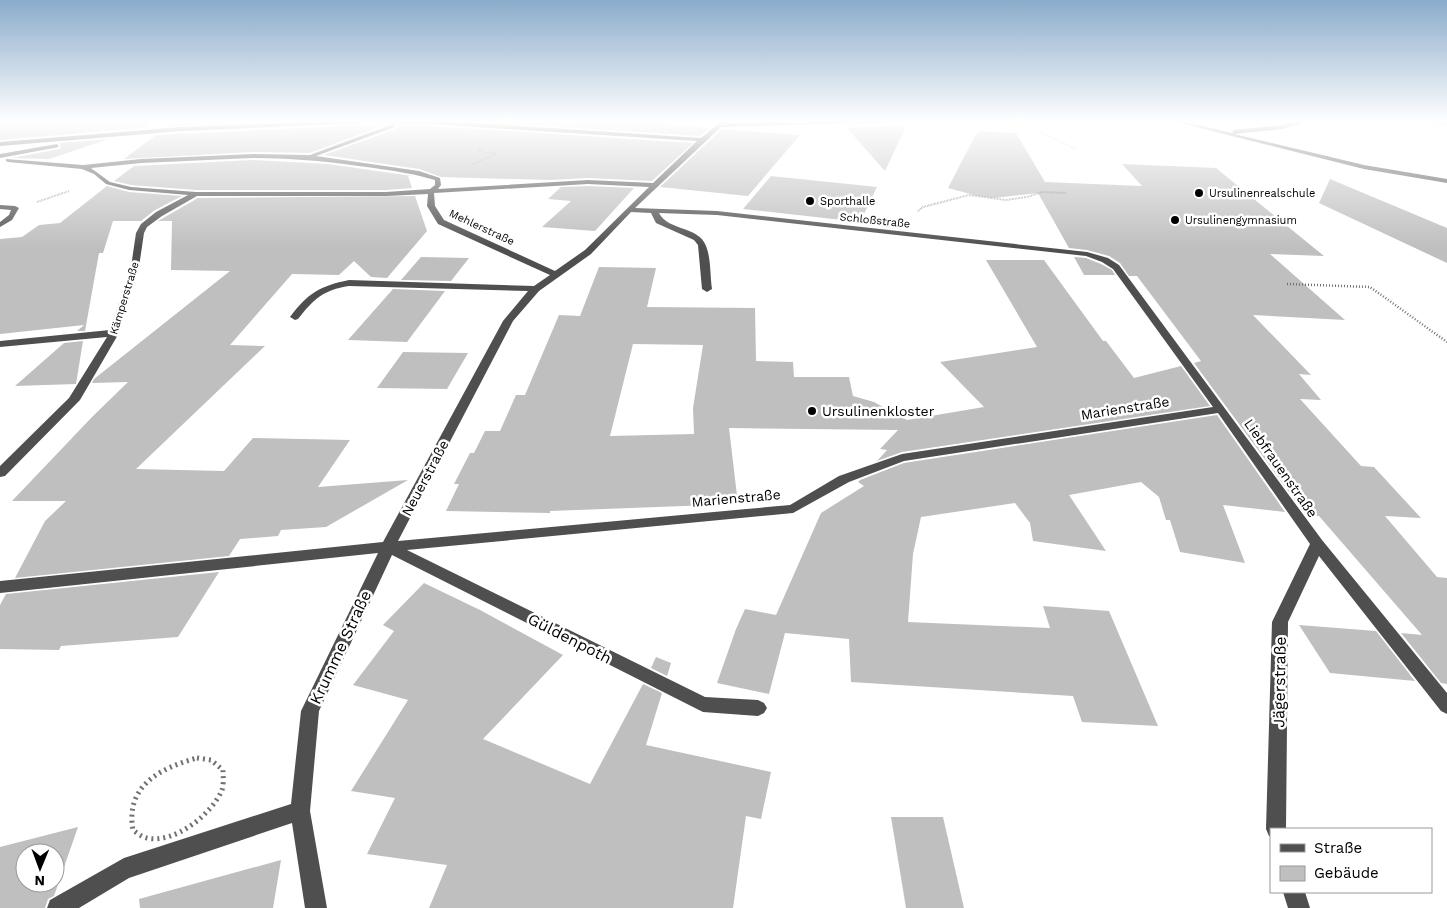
<svg xmlns="http://www.w3.org/2000/svg" width="1447" height="908" font-family="'Work Sans',sans-serif">
<style>
.lines{fill:none;stroke-linecap:round;stroke-linejoin:round}
.stream{fill:#9d9d9d;fill-rule:evenodd}
.building{fill:#bfbfbf;fill-rule:evenodd}
.path-far3{stroke:#717171;stroke-width:1;stroke-dasharray:0.5 1;stroke-linecap:butt}
.path-far2{stroke:#717171;stroke-width:2;stroke-dasharray:0.5 1;stroke-linecap:butt}
.path-far1{stroke:#717171;stroke-width:2.5;stroke-dasharray:1 2;stroke-linecap:butt}
.path{stroke:#717171;stroke-width:5;stroke-dasharray:2 4;stroke-linecap:butt}
.minor{fill:#4f4f4f;fill-rule:evenodd}
.poi-dot{fill:#000;stroke:#fff;stroke-width:2}
.labels{text-anchor:middle;stroke-width:5;stroke-linejoin:round;paint-order:stroke}
.far-poi-label{font-size:11px;fill:#000;stroke:#fff;text-anchor:start}
.far-street-label{font-size:11px;fill:#000;stroke:#fff}
.street-label{font-size:14px;fill:#000;stroke:#fff}
.poi-label{font-size:14px;fill:#000;stroke:#fff;text-anchor:start}
.near-street-label{font-size:16px;fill:#000;stroke:#fff}
</style>
<rect width="100%" height="100%" fill="#fff"/>
<g class="lines">
<!-- stream -->
<path class="stream" d="M1408,120L1447,123V125L1410,122Z"/>
</g>
<!-- building -->
<g class="building">
<path d="M0,120H147L148,126L141,128L0,140Z"/>
<path d="M175,120H310L167,126Z"/>
<path d="M455,120H668L665,124L710,128L700,136Z"/>
<path d="M364,125H384L310,153L252,152L124,159L156,135Z"/>
<path d="M396,125L429,126L693,143L652,181L588,178L550,180L441,177L419,169L324,155L396,129Z"/>
<path d="M906,126L885,171L847,128Z"/>
<path d="M722,129L800,135L748,196L660,187Z"/>
<path d="M978,131L1016,133L1045,182L1142,186L1122,164L1216,168L1324,256L1270,254L1345,320L1253,315L1311,375L1299,374L1321,400L1300,399L1361,466L1374,467L1421,518L1385,516L1437,577L1447,578V684L1441,683L1401,633L1422,635L1319,516L1306,515L1194,363L1201,361L1137,276H1129L1120,263L1109,256L1087,250L1069,248L1038,193L994,198L978,196L948,188L976,134H979Z"/>
<path d="M109,139L49,159L12,158L59,149L61,147L59,143Z"/>
<path d="M252,160L328,164L405,175L413,176H408L412,188L386,190H196L131,185L114,181L134,166Z"/>
<path d="M771,176L877,187L860,222L743,209Z"/>
<path d="M1330,179L1447,228V263L1319,203Z"/>
<path d="M107,186L129,192L182,196L155,210L141,221H113L103,253H99L85,331H77L84,325L0,334V239L22,237L39,225L60,223Z"/>
<path d="M588,186L634,188L595,231L542,227L571,201L548,199L561,187Z"/>
<path d="M415,196L427,231L387,278L371,277L354,261L339,275L292,274L230,345L265,346L136,469L224,471L253,438L350,440L318,487L408,480L326,527L281,530L278,536L240,539L229,556L15,578L45,521L66,501H12L92,417L128,382L92,383L94,379L230,271L171,270L172,221H158L198,198Z"/>
<path d="M421,257L469,258L451,281L401,280Z"/>
<path d="M1074,257L1086,258L1101,264L1112,270L1115,275H1084Z"/>
<path d="M986,260H1044L1103,341H1106L1134,378L1181,366L1210,406L902,452L877,461L887,450L880,449L898,430L729,428L738,504L550,511V513L446,511L459,484H454L470,453H474L485,431H500L516,395H525L559,315L580,316L599,267L656,268L647,307L755,308L756,361L793,362L794,377H849L853,396L874,402L907,420L984,407L940,362L1037,347ZM633,344L703,345L693,408L694,434L610,436Z"/>
<path d="M393,289L445,291L407,342L348,340Z"/>
<path d="M83,341L76,384L15,386L64,343Z"/>
<path d="M403,352L468,353L447,389L377,388Z"/>
<path d="M1217,415L1285,512L1223,505L1245,563L1180,552L1170,520H1166L1159,497L1141,482L1069,495L1106,551L1033,541L1030,523L1015,503L921,517L913,554L908,622L1050,628L1043,606L1109,611L1158,726L1082,722L1073,696L851,682L849,639L785,633L769,694L717,683L736,629L745,609L776,615L821,513L864,486L858,482L860,480L904,463Z"/>
<path d="M219,572L178,637L61,646L59,650L0,649V605L6,594Z"/>
<path d="M424,583L480,610L563,655L483,739L590,784L643,684L662,693L646,745L771,772L761,819L746,816L733,908H429L447,865L367,854L395,798L351,791L408,700L353,685L394,631L383,625Z"/>
<path d="M1299,625L1376,631L1415,681L1330,673Z"/>
<path d="M656,657L671,663L667,676L651,668Z"/>
<path d="M891,817H943L964,908H906Z"/>
<path d="M78,827L54,896L48,899L45,908H0V847ZM25,853H55V883H25Z"/>
<path d="M281,860L273,908H140L139,899Z"/>
</g>
<g class="lines">
<!-- path-far3 -->
<g class="path-far3">
<path d="M1017,120H1014L1076,149"/>
<path d="M473,164L496,154L478,151L482,148"/>
</g>
<!-- path-far2 -->
<g class="path-far2">
<path d="M37,202L69,191"/>
<path d="M918,211L923,207L969,195L1006,200L1027,197L1042,192L1066,193"/>
</g>
<!-- path-far1 -->
<path class="path-far1" d="M1287,284L1370,287L1447,342"/>
<!-- path -->
<path class="path" d="M197,758L211,760L223,770C223,776 224,783 222,790C212,814 175,844 147,838C142,837 137,833 133,830C125,786 160,768 197,758Z"/>
<!-- minor -->
<g class="minor">
<path d="M353,120H429L701,138L723,120H729L725,123L891,120L888,122L721,127L635,208L717,211L1087,252L1108,258L1119,265L1322,540L1447,693V714L1441,711L1319,556L1288,622L1286,829H1271V837L1269,836L1266,829L1272,622L1310,544L1218,413L904,461L849,482L793,513L407,550L705,697L758,700L764,703L767,708L764,713L758,716L703,712L697,709L392,555L319,711L310,811L327,908H305L292,823L129,878L79,908H47L50,900L124,858L291,804L301,711L378,553L0,593V581L383,542L503,321L528,291L349,286C323,290 314,299 298,319L295,320L290,317C308,293 320,286 349,280L534,286L550,275L438,224L427,206L428,194L386,196H197L162,216L147,227L144,233L139,267L119,333L80,400L5,476L0,477V466L69,398L107,337L0,347V341L110,330L131,267L136,233L141,224L156,212L188,195L129,190L106,184L94,174L82,169L8,162L6,161V159L83,165L141,159L252,154L310,155L393,124L395,127L316,156L419,171L440,178L441,185L438,189L588,180L653,183L697,141L429,124L364,123L181,131L0,146V142L181,127ZM252,158C294,158 333,162 374,168C395,171 415,174 435,180V185L430,189L386,192H196L131,187L110,182L91,168L141,163ZM588,184L649,187L585,250L555,271L444,220L435,206L434,193ZM631,212L651,213L656,223L694,240L698,245L702,289L707,292L712,289C710,276 711,258 706,246C699,226 668,231 659,213L717,215L1086,256L1102,262L1113,269L1213,407L902,454L839,476L790,505L398,541L513,321L539,291L591,254Z"/>
<path d="M1168,120H1177L1232,133L1234,130L1282,125L1302,120L1304,123L1282,129L1234,134L1364,165L1447,179V183L1364,169Z"/>
<path d="M57,144L59,147L0,158V154Z"/>
<path d="M0,205L15,206L19,208L12,220L0,227V222L9,215L11,210L0,209Z"/>
<path d="M1283,892H1305L1310,908H1288Z"/>
</g>
</g>
<!-- sky -->
<linearGradient id="sky" x2="0" y2="1"><stop stop-color="#8aabca"/><stop offset="0.49" stop-color="#fff"/><stop offset="1" stop-color="#fff" stop-opacity="0"/></linearGradient>
<rect width="1447" height="247" fill="url(#sky)"/>
<!-- markers -->
<g class="poi-dot">
<circle cx="1199" cy="193" r="5"/>
<circle cx="810" cy="201" r="5"/>
<circle cx="1175" cy="220" r="5"/>
<circle cx="812" cy="411" r="5"/>
</g>
<g class="labels">
<!-- far-poi labels -->
<g class="far-poi-label">
<text x="1209" y="197">Ursulinenrealschule</text>
<text x="820" y="205">Sporthalle</text>
<text x="1185" y="224">Ursulinengymnasium</text>
</g>
<!-- far-street labels -->
<g class="far-street-label">
<text transform="translate(875 220) rotate(6)" y="4">Schloßstraße</text>
<text transform="translate(482 227) rotate(25)" y="4">Mehlerstraße</text>
<text transform="translate(124 298) rotate(-73)" y="4">Kämperstraße</text>
</g>
<!-- street labels -->
<g class="street-label">
<text transform="translate(1125 408) rotate(-9)" y="5">Marienstraße</text>
<text transform="translate(1281 468) rotate(55)" y="5">Liebfrauenstraße</text>
<text transform="translate(425 478) rotate(-62)" y="5">Neuerstraße</text>
<text transform="translate(736 498) rotate(-5)" y="5">Marienstraße</text>
</g>
<!-- poi labels -->
<g class="poi-label">
<text x="822" y="416">Ursulinenkloster</text>
</g>
<!-- near-street labels -->
<g class="near-street-label">
<text transform="translate(570 638) rotate(27)" y="6">Güldenpoth</text>
<text transform="translate(340 647) rotate(-65)" y="6">Krumme Straße</text>
<text transform="translate(1279 682) rotate(-89)" y="6">Jägerstraße</text>
</g>
</g>
<!-- legend -->
<rect x="1270" y="828" width="162" height="65" fill="#ffffff" stroke="#999999"/>
<rect x="1280" y="844" width="25" height="8" fill="#4f4f4f" stroke="#999999"/>
<text x="1314" y="853" font-size="15" fill="#000000">Straße</text>
<rect x="1280" y="866" width="25" height="15" fill="#bfbfbf" stroke="#999999"/>
<text x="1314" y="878" font-size="15" fill="#000000">Gebäude</text>
<!-- north arrow -->
<g transform="translate(40 868) rotate(181)"><circle r="24" fill="#ffffff" stroke="#999999"/>
<path d="M0-4L9 19L0 12L-9 19Z" fill="#000000"/>
<text y="-8" font-size="14" font-weight="bold" text-anchor="middle" fill="#000000">N</text>
</g>
</svg>
